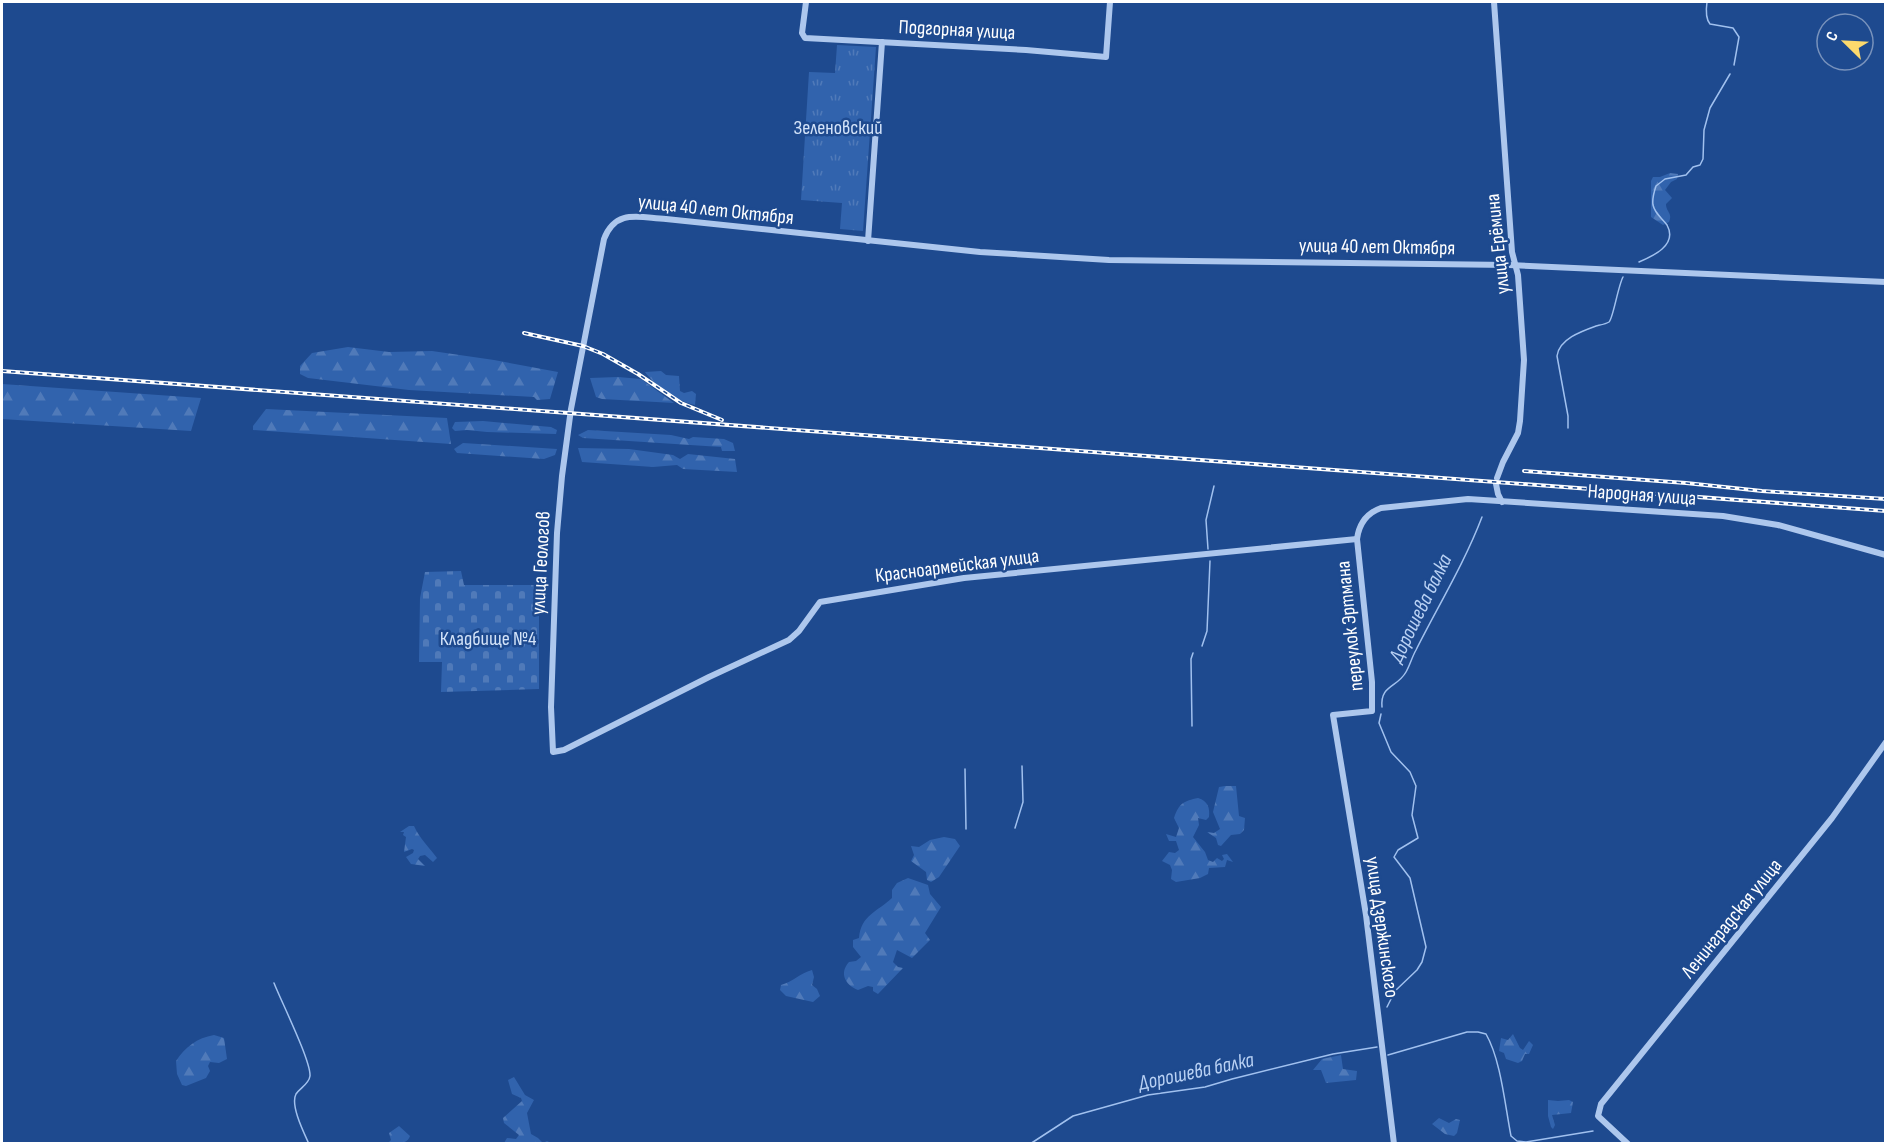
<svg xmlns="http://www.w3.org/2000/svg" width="1887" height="1145" font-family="'Sofia Sans Condensed',sans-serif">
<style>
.forest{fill:url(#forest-firs)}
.cemetery{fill:url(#cemetery-stones)}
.park{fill:url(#park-tufts)}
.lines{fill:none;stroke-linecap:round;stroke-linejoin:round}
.stream{stroke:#a1c1ef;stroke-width:1.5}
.minor{stroke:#adc7ed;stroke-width:6}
.rail-casing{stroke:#fff;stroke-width:4}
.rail{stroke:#1e4a8f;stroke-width:1.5;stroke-dasharray:4.5;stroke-linecap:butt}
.labels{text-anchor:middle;stroke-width:5;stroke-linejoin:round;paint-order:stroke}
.street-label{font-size:20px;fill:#fff;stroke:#1e4a8f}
.park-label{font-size:20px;fill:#d3e3f9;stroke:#1e4a8f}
.water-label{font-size:21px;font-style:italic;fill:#b9d1f4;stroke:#1e4a8f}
</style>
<defs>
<pattern id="forest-firs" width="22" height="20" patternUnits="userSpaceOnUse" patternTransform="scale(1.5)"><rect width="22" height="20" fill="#3163ad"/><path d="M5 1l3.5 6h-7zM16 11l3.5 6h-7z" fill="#507ab9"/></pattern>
<pattern id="cemetery-stones" width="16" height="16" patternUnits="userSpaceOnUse" patternTransform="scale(1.5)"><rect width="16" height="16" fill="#3163ad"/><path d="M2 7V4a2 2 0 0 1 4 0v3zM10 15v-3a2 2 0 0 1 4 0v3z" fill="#507ab9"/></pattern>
<pattern id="park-tufts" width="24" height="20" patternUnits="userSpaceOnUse" patternTransform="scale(1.5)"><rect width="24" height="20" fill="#3163ad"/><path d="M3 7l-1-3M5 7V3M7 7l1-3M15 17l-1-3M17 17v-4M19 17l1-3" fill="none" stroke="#507ab9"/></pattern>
</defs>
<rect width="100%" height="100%" fill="#1e4a8f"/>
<!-- forest -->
<g class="forest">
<path d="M1670,173L1678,174L1677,179L1671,182L1665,190L1672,198L1666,204C1666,212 1673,213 1669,222L1663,225L1651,217V181L1653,177H1660Z"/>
<path d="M348,347L389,352L432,351L494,360L558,372L550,399L537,400L534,397L409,390L308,378L300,374V366L312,353Z"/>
<path d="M661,371L666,375L679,376L680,391L684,393L692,391L696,394L695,405C678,402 655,386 645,372Z"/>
<path d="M618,377L641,379L674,403L602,399L596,397L590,378Z"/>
<path d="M2,384L201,398L191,431L2,419Z"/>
<path d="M266,409L447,418L451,444L253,430V426Z"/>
<path d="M483,421L551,427L557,430L556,434L487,432L467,430L455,431L452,428L455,422Z"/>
<path d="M588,430L671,435L689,439L693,437L724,439L733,443L735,451H722L721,447L583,438L578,435Z"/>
<path d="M463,443L557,449L555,455L544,459L457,453L454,449Z"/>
<path d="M578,448L629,449L673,455L680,459L688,454L735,459L737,472L683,469L677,465L653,467L582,462Z"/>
<path d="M1225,786H1236L1239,816L1245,818L1244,830L1240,834L1231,835L1221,846L1218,845L1216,838L1207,832L1214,833L1220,829L1213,812L1219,787Z"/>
<path d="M1198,798C1208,801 1210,808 1209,817L1206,820L1198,818L1199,825L1193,837L1205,852L1208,860L1213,862L1217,858L1222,861L1224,859L1222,855L1227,854L1233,862L1227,860L1225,867L1209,868L1208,874L1200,878L1176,882L1171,879L1172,870L1170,865L1162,861L1169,852L1175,853L1179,850L1176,841H1169L1166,834L1176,837L1179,828L1174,818C1179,803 1184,801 1198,798Z"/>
<path d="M409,826H414C420,839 429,847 437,858L433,862L425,855L420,856L418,859L425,866L411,864L406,857L413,853L414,850L412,849L404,852L406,837L403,835L404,832H400Z"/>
<path d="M944,837L955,839L960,846L939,877L931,882L927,880L926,872L911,861L914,855L911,846L919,847L930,840Z"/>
<path d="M908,878L928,885L930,894L941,907L925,933L930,940L912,958L897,950L893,962L898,967L903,968L878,994L873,991V987L868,986L858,990C845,985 839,973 849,962L856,961L861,957L853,947V940L859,938C861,915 877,912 892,898V890L897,883Z"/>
<path d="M812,970L814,977L812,985L817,989L820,996L813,1002L786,996L780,990L781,985C793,982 800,973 812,970Z"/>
<path d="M1513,1034L1520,1048L1523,1050L1529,1041L1533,1045L1529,1054H1525L1522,1061L1518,1063L1506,1059L1504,1053L1499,1051L1501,1038L1508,1040Z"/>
<path d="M214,1035L224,1038L227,1059L219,1063L210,1062L208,1066L210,1071L206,1078L186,1086L182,1085L177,1074L176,1061C185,1047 197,1038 214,1035Z"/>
<path d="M1341,1055L1343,1069L1357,1071L1356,1080L1326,1083L1321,1070H1313L1322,1059Z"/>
<path d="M514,1077L525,1095L534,1100L527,1113L531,1134L538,1138L543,1143L547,1141L551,1143H504L507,1138L516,1139L519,1135L504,1123L503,1118L522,1101L521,1098L512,1094L508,1080Z"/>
<path d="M1548,1100L1558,1101L1569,1100L1573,1102L1571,1113L1552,1115L1555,1125L1553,1129L1551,1127L1548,1116Z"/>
<path d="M1439,1118L1449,1123L1456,1119L1460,1120L1457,1133L1454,1136L1445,1134L1432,1124Z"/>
<path d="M399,1126L410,1136C407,1145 397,1144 388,1143L391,1140L389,1133Z"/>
</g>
<!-- cemetery -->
<path class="cemetery" d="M461,571L464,585H539V689L441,692L442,662H419L420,598L425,572Z"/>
<!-- park -->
<path class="park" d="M837,45L876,47L863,231L840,229L842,203L801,200L809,72L835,73Z"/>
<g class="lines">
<!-- stream -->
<g class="stream">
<path d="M1707,2C1706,9 1705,18 1710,24L1733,28L1739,37L1734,65"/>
<path d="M1639,262C1653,256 1678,245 1667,225C1662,218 1655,214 1653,205C1652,199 1654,192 1656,186L1665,179L1686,175L1693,167L1700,165L1703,159L1704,130L1710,108L1730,74"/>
<path d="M1568,428V416L1557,356C1559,339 1582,331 1596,326C1600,325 1606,324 1609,322C1613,319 1618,286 1623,277"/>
<path d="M1208,549L1206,520L1214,486"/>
<path d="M1202,646L1207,631L1210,561"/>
<path d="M1382,707C1380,685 1397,688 1406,672C1410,665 1412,657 1416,650C1438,606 1464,564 1482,517"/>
<path d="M1381,714L1379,723L1391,752L1410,772L1416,786L1412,815L1418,838L1398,850L1394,857L1410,878L1426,947L1422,962L1417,970L1395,991L1387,1007"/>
<path d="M1192,726L1191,659L1193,653"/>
<path d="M965,769L966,829"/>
<path d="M1015,828L1023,802L1022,766"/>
<path d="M274,983C281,1001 311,1061 310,1076C309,1084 300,1088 296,1094C290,1105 304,1133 309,1144"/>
<path d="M1388,1055L1467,1032H1478L1486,1034C1501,1060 1505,1106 1511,1136L1517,1141L1526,1142L1593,1131"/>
<path d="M1030,1144L1073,1116L1148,1095L1205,1087L1232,1079L1333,1054L1377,1047"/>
</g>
<!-- minor -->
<g class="minor">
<path d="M806,2L802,33L805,38L1026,50L1106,57L1110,2"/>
<path d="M1494,2L1512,252L1518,275L1524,360L1520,421L1518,433L1503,462L1497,478"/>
<path d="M868,241L882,42"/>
<path d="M1496,484L1498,494L1502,502"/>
<path d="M1357,539L964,578L820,602L799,631L789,640L709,677L564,750L553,752L551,707L557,533L562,476L571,409L604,239C616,208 640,218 666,219L980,252L1109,260L1509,265L1886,282"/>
<path d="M1394,1144L1366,915L1333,715L1372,711V682L1357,539C1359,524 1367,513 1381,508L1468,499L1723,516L1778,525L1886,555"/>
<path d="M1628,1144L1598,1116L1601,1104L1832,818L1886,742"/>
</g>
<defs>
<g id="rail">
<path d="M524,333L583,346L603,354L638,374L681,403L722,420"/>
<path d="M2,371L1886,511"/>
<path d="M1524,471L1686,483L1762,491L1886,499"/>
</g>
</defs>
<!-- rail casing -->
<use href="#rail" class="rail-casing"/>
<!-- rail -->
<use href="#rail" class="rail"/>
</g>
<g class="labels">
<!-- street labels -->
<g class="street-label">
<text transform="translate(957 29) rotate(3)" y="7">Подгорная улица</text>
<text transform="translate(716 209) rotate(6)" y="7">улица 40 лет Октября</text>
<text transform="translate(1497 244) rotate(-96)" y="7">улица Ерёмина</text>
<text transform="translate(1377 246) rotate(1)" y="7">улица 40 лет Октября</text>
<text transform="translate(1642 494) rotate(4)" y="7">Народная улица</text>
<text transform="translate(540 563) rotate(-87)" y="7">улица Геологов</text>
<text transform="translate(957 565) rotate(-7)" y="7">Красноармейская улица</text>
<text transform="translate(1349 626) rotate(-96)" y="7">переулок Эртмана</text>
<text transform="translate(1731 918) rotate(-51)" y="7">Ленинградская улица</text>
<text transform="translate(1383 927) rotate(82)" y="7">улица Дзержинского</text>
</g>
<!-- park labels -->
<g class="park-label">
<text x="838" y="134">Зеленовский</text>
<text x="488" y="645">Кладбище №4</text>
</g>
<!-- water labels -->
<g class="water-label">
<text transform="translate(1420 608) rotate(-64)" y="7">Дорошева балка</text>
<text transform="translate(1196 1071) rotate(-12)" y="7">Дорошева балка</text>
</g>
</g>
<!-- border -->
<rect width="1887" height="1145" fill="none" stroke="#ffffff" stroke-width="6"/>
<!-- north arrow -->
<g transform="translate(1845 42) rotate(294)"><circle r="28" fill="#1e4a8f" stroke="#7892bc" stroke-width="1.5"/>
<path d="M0-4.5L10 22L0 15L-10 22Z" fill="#fcd96d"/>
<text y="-9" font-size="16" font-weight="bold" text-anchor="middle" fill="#ffffff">С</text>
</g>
</svg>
